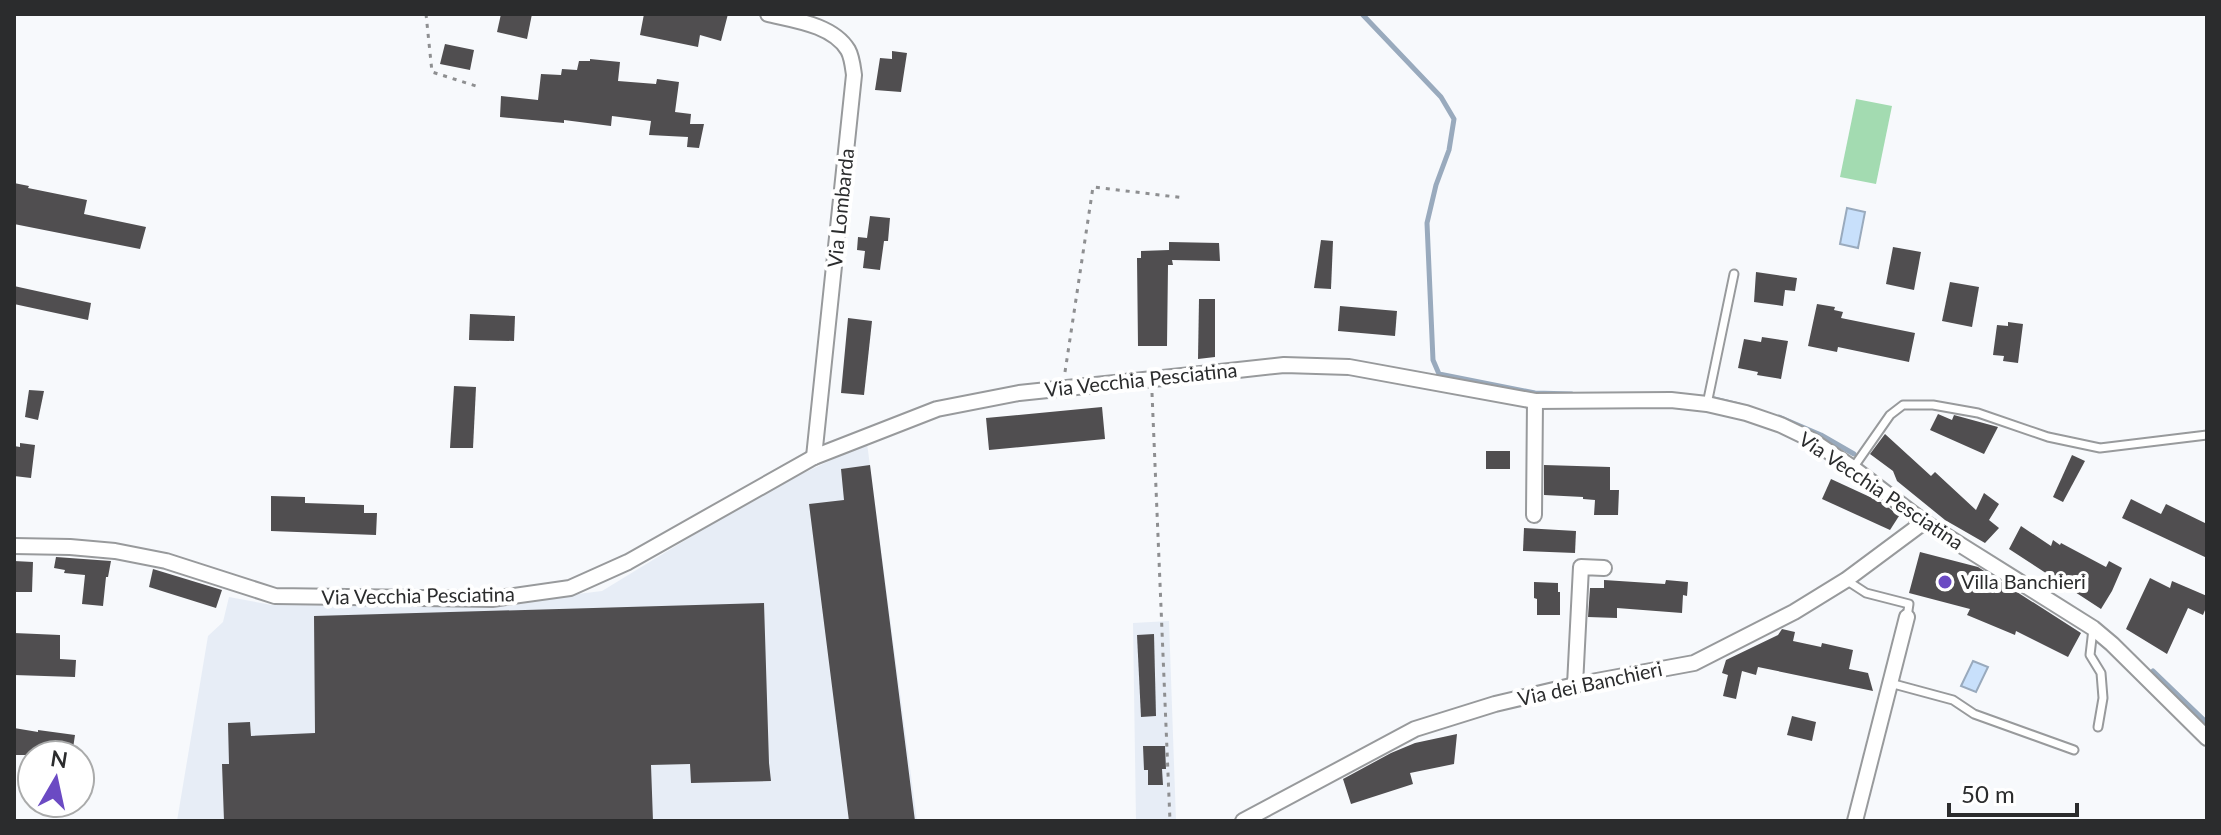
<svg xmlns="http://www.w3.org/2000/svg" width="2221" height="835" font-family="Lato,sans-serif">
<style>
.built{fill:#e7edf6}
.green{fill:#a3dbb1}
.water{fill:#c8e0fb;stroke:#99aabd;stroke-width:2}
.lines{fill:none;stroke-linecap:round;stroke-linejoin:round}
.stream{stroke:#99aabd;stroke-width:5}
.building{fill:#504e50}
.service-casing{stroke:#989a9c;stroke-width:11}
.minor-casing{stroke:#989a9c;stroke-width:18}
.path{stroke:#8e8f91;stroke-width:3;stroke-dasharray:4 6;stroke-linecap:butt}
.service{stroke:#fff;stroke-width:7}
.minor{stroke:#fff;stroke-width:14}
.poi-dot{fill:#6b4ac3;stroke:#fff;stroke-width:3}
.labels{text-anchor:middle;stroke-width:8;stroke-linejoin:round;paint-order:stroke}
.street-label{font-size:20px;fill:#2b2c2d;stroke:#fff}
.poi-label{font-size:20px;fill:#2b2c2d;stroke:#fff;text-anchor:start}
</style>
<rect width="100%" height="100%" fill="#f7f9fc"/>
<!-- built -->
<g class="built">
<path d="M867,443L917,821H177L208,636L223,622L229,597L272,605L479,606L602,591L766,491Z"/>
<path d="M1169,621L1176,821H1136L1133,623Z"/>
</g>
<!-- green -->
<path class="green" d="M1856,99L1892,106L1876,184L1840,177Z"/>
<!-- water -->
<g class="water">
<path d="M1847,208L1865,212L1858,248L1840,244Z"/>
<path d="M1973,661L1988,667L1976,692L1961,686Z"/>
</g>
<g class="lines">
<!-- stream -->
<g class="stream">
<path d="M1362,14L1441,97L1454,119L1449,150L1436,185L1427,223L1433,360L1439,374L1535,393L1572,394"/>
<path d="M1710,398L1739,405"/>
<path d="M1779,417L1821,435L1854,454"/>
<path d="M2153,671L2207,723"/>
</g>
</g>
<!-- building -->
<g class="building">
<path d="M501,14H532L527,39L497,32Z"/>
<path d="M644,14H728L721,41L700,35L698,47L640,35Z"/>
<path d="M445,44L474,50L470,70L440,64Z"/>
<path d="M892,51L907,53L901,92L875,90L880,58L892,59Z"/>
<path d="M590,59L620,62L618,81L656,84L657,79L679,82L675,112L691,114L690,124H704L699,148L687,147L688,137L649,135L651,121L612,116L611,126L564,120V123L500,117L501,96L538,100L541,74L561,75L562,69L577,70L579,61H590Z"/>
<path d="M14,183L29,186L28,188L87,200L84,214L146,227L140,249L14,224Z"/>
<path d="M870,216L890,218L888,241H884L880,270L863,268L865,251L857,250L858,237L867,238Z"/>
<path d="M1321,240L1333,241L1331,289L1314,288Z"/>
<path d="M1169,242L1219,243L1220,261L1172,260L1173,265H1168L1167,346H1138L1137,258H1141V251L1169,250Z"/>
<path d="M1893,247L1921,252L1914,290L1886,284Z"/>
<path d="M1756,272L1797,278L1795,291L1785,290L1783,306L1754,302Z"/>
<path d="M1950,282L1979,287L1972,327L1942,321Z"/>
<path d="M14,286L91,303L88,320L14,304Z"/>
<path d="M1199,299H1215V357L1198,359Z"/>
<path d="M1817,304L1835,307L1834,310L1843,312L1841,318L1915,333L1909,362L1838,347L1837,352L1808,346Z"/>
<path d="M1340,306L1397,311L1395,336L1338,331Z"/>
<path d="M470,314L515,316L514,341L469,340Z"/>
<path d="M848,318L872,321L864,395L841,393Z"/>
<path d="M2008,322L2023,324L2018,363L2003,361L2004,356L1993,355L1997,325L2008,326Z"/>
<path d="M1762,337L1788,341L1781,379L1757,375L1758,372L1738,368L1744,339L1761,342Z"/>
<path d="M454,386L476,387L473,448H450Z"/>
<path d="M29,390L44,391L38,420L25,417Z"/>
<path d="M1102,407L1105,439L989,450L986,418Z"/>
<path d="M1938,414L1952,420L1954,415L1998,427L1984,454L1930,430Z"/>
<path d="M1885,434L1931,476L1935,472L1976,510L1984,493L1999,504L1989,520L1999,528L1985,543L1945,520L1897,481L1893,471L1870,454Z"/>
<path d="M20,443L35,445L31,478L14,476V446L20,447Z"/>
<rect x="1486" y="451" width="24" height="18"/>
<path d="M2072,455L2085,461L2063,502L2053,497Z"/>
<path d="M870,465L915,821H849L809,504L844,500L841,469Z"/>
<path d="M1544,465L1610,467V490H1619L1618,515H1594L1595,500L1583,499V497L1544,495Z"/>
<path d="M1831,479L1883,503L1899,516L1890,530L1822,499Z"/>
<path d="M271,496L305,497V503L364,505V513H377L376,535L271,531Z"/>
<path d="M2131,499L2161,514L2166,504L2207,524V558L2122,518Z"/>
<path d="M2021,526L2051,546L2053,540L2060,545L2061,543L2106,567L2109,561L2122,568L2112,591L2101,609L2009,549Z"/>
<path d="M1524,528L1576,531L1575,553L1523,551Z"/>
<path d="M1920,552L1978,567L2081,633L2068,657L2016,631L2015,635L1967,615L1970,609L1909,593Z"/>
<path d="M56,557L111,561L108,577H106L103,606L82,604L85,575L64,573L65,570L54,568Z"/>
<path d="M14,561L33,562L32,592H14Z"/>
<path d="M153,569L222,590L216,608L149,587Z"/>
<path d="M2150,578L2170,588L2172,581L2207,596V605L2203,615L2188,608L2167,654L2126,629Z"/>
<path d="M1604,580L1665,584L1666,580L1688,582L1687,596L1683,595L1682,613L1617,608V618L1588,617L1590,588H1604Z"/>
<path d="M1534,582L1558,583V592H1560V615H1537V599L1534,598Z"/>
<path d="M764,603L769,763L771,781L691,783L690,764L651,765L653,821H224L222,764H229L228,723L250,722L251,736L315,733L314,616Z"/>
<path d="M1782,629L1795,632L1793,641L1821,647L1822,643L1853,650L1849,669L1868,673L1873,691L1758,667L1756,675L1742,671L1736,699L1723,696L1728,675L1722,673L1726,660L1778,635Z"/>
<path d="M14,633L60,635V659L76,660L75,677L14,675Z"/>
<path d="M1154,634L1156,716L1141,717L1137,635Z"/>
<path d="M1792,716L1816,722L1812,741L1787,735Z"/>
<path d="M14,728L38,732V730L75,735L72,755H14Z"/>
<path d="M1457,734L1454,764L1410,773L1413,784L1351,804L1343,779L1391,753L1415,743Z"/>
<path d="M1143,746H1165L1166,769H1162L1163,785H1148V770H1144Z"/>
</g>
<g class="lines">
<defs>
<g id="service">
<path d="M1707,404L1734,274"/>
<path d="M1853,468L1890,415L1903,405H1933L1978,413L2048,437L2100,448L2207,435"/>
<path d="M1846,580L1866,593L1909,604L1907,617"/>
<path d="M2093,629L2090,655L2101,673L2103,698L2098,727"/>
<path d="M1890,683L1953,700L1974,714L2074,750"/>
</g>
<g id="minor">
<path d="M768,14C794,20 833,25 848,50C852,57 853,68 854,75L814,457"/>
<path d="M1534,515L1535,401"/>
<path d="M14,546L70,547L115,551L166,561L275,596L492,599L570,588L628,562L814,457L937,409L1019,393L1220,372L1284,365L1349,367L1535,401L1671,400L1707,404L1746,413L1781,425L1810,439L1853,468L1924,522L2093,628L2112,644L2207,738"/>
<path d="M1575,685L1581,567L1604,568"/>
<path d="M1243,821L1415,729L1495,704L1575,685L1694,663L1794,612L1846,580L1924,522"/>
<path d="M1855,821L1907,617"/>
</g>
</defs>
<!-- service casing -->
<use href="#service" class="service-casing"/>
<!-- minor casing -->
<use href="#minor" class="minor-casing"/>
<!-- path -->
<g class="path">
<path d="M426,14L432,72L476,86"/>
<path d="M1065,372L1093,187L1185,198"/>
<path d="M1152,393L1170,821"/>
</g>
<!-- service -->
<use href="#service" class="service"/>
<!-- minor -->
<use href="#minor" class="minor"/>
</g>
<!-- markers -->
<circle class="poi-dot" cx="1945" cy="582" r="8"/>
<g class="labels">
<!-- street labels -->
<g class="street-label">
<text transform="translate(841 208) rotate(-84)" y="7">Via Lombarda</text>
<text transform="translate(1141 380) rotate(-6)" y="7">Via Vecchia Pesciatina</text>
<text transform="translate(1881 491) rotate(34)" y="7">Via Vecchia Pesciatina</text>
<text transform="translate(418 596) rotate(-1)" y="7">Via Vecchia Pesciatina</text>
<text transform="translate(1590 684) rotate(-12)" y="7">Via dei Banchieri</text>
</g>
<!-- poi labels -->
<g class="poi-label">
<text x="1961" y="589">Villa Banchieri</text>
</g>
</g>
<!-- border -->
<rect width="2221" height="835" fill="none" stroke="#2b2c2d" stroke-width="32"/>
<!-- north arrow -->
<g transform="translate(56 779) rotate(9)"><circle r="38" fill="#ffffff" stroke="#aaabab" stroke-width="2"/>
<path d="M0-6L14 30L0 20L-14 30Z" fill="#6b4ac3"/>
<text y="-12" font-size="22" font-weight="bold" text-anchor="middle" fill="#2b2c2d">N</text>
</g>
<!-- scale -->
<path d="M1949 803v12h128v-12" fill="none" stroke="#2b2c2d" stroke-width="4"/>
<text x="1961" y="803" font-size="24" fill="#2b2c2d" stroke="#ffffff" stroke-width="6" paint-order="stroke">50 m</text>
</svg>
